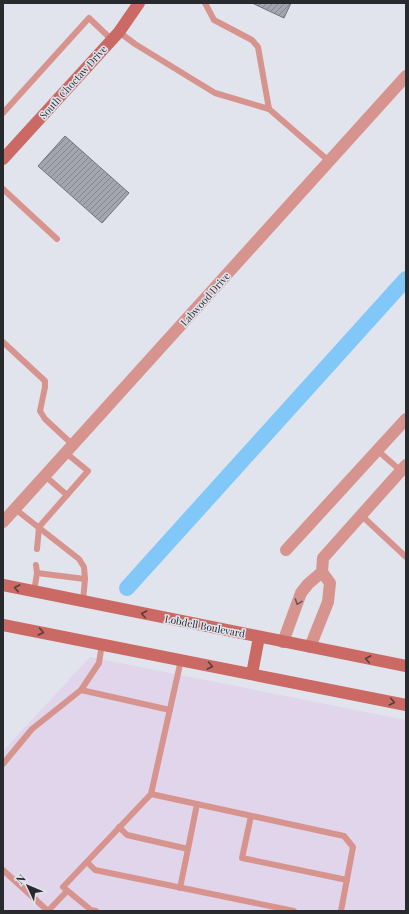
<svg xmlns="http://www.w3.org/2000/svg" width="409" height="914" font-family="'Playfair Display',serif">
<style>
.education{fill:#e0d5ea}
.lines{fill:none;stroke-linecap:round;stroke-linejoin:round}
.canal{stroke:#81c8f9;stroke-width:16}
.building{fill:url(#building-hatch);stroke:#71737c}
.lane{stroke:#d7948e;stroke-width:6}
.street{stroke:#d7948e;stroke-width:12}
.secondary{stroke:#cb6964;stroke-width:12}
.oneway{stroke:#5a3d3e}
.oneway2{stroke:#6f5454}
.labels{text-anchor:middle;stroke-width:3;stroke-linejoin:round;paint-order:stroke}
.street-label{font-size:10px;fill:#292a2e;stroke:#e1e4ed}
</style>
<defs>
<pattern id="building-hatch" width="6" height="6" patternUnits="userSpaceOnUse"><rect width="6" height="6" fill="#a3a6af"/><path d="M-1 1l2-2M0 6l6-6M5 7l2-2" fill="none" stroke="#85878f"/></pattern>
</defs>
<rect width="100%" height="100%" fill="#e1e4ed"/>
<!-- education -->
<path class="education" d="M90,657L406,720V911H3V751Z"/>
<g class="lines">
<!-- canal -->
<path class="canal" d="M127,588L406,279"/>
</g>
<!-- building -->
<g class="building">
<path d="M252,3H291L284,18Z"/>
<path d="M65,136L129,193L102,223L38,166Z"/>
</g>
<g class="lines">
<!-- lane -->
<g class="lane">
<path d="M205,3L214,20L252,40L258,47L269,109L329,161"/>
<path d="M119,32L135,44L215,93L269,109"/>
<path d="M3,113L89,18L112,40"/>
<path d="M3,189L57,239"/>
<path d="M3,342L45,381V387L40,411L45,419L73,445"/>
<path d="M377,450L401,471"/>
<path d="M66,453L88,471L67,495"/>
<path d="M15,509L79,559L84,567L85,579L83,601"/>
<path d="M361,515L406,557"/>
<path d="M37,549L39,527L67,495L45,476"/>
<path d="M37,573L85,579"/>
<path d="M34,592L37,573L36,565"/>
<path d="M102,644L99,663L81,690L170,710"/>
<path d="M181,660L151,794L344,836L353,847L341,911"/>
<path d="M3,764L32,729L81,690"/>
<path d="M251,816L242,858L347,880"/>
<path d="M119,827L127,835L188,849L197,804"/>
<path d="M87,862L95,870L294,911"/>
<path d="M3,870L48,911"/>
<path d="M180,888L188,849"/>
<path d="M48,911L67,891"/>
<path d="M96,911L91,910L63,887L151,794"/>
</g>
<!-- street -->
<g class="street">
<path d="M3,522L406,76"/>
<path d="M286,550L406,419"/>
<path d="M283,642L301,593L308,584L322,572"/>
<path d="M310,647L328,602L330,583L322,572L323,558L406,465"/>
</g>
<!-- secondary -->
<g class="secondary">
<path d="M3,159L119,32L139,3"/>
<path d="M3,585L406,666"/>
<path d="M3,625L406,705"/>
<path d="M252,674L259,637"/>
</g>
</g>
<!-- one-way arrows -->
<defs><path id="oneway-chevron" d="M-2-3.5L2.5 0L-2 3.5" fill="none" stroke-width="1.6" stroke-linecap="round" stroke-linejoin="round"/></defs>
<g class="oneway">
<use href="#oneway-chevron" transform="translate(17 588) rotate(-169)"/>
<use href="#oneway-chevron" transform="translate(144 614) rotate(-169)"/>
<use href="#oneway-chevron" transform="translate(41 632) rotate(11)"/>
<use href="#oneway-chevron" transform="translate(368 659) rotate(-169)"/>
<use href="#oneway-chevron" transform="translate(210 666) rotate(11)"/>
<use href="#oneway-chevron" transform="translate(392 702) rotate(11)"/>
</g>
<use class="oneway2" href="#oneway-chevron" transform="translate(298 602) rotate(110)"/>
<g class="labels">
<!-- street labels -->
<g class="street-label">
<text transform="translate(73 82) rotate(-48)" y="4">South Choctaw Drive</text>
<text transform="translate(205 299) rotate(-48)" y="4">Labwood Drive</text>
<text transform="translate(205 626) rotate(11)" y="4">Lobdell Boulevard</text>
</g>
</g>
<!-- border -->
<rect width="409" height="914" fill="none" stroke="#292a2e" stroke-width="8"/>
<!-- north arrow -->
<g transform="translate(28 886) rotate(314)" stroke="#e1e4ed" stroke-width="3" paint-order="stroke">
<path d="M0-3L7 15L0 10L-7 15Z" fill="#292a2e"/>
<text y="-6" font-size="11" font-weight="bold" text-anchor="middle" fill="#292a2e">N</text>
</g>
</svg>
